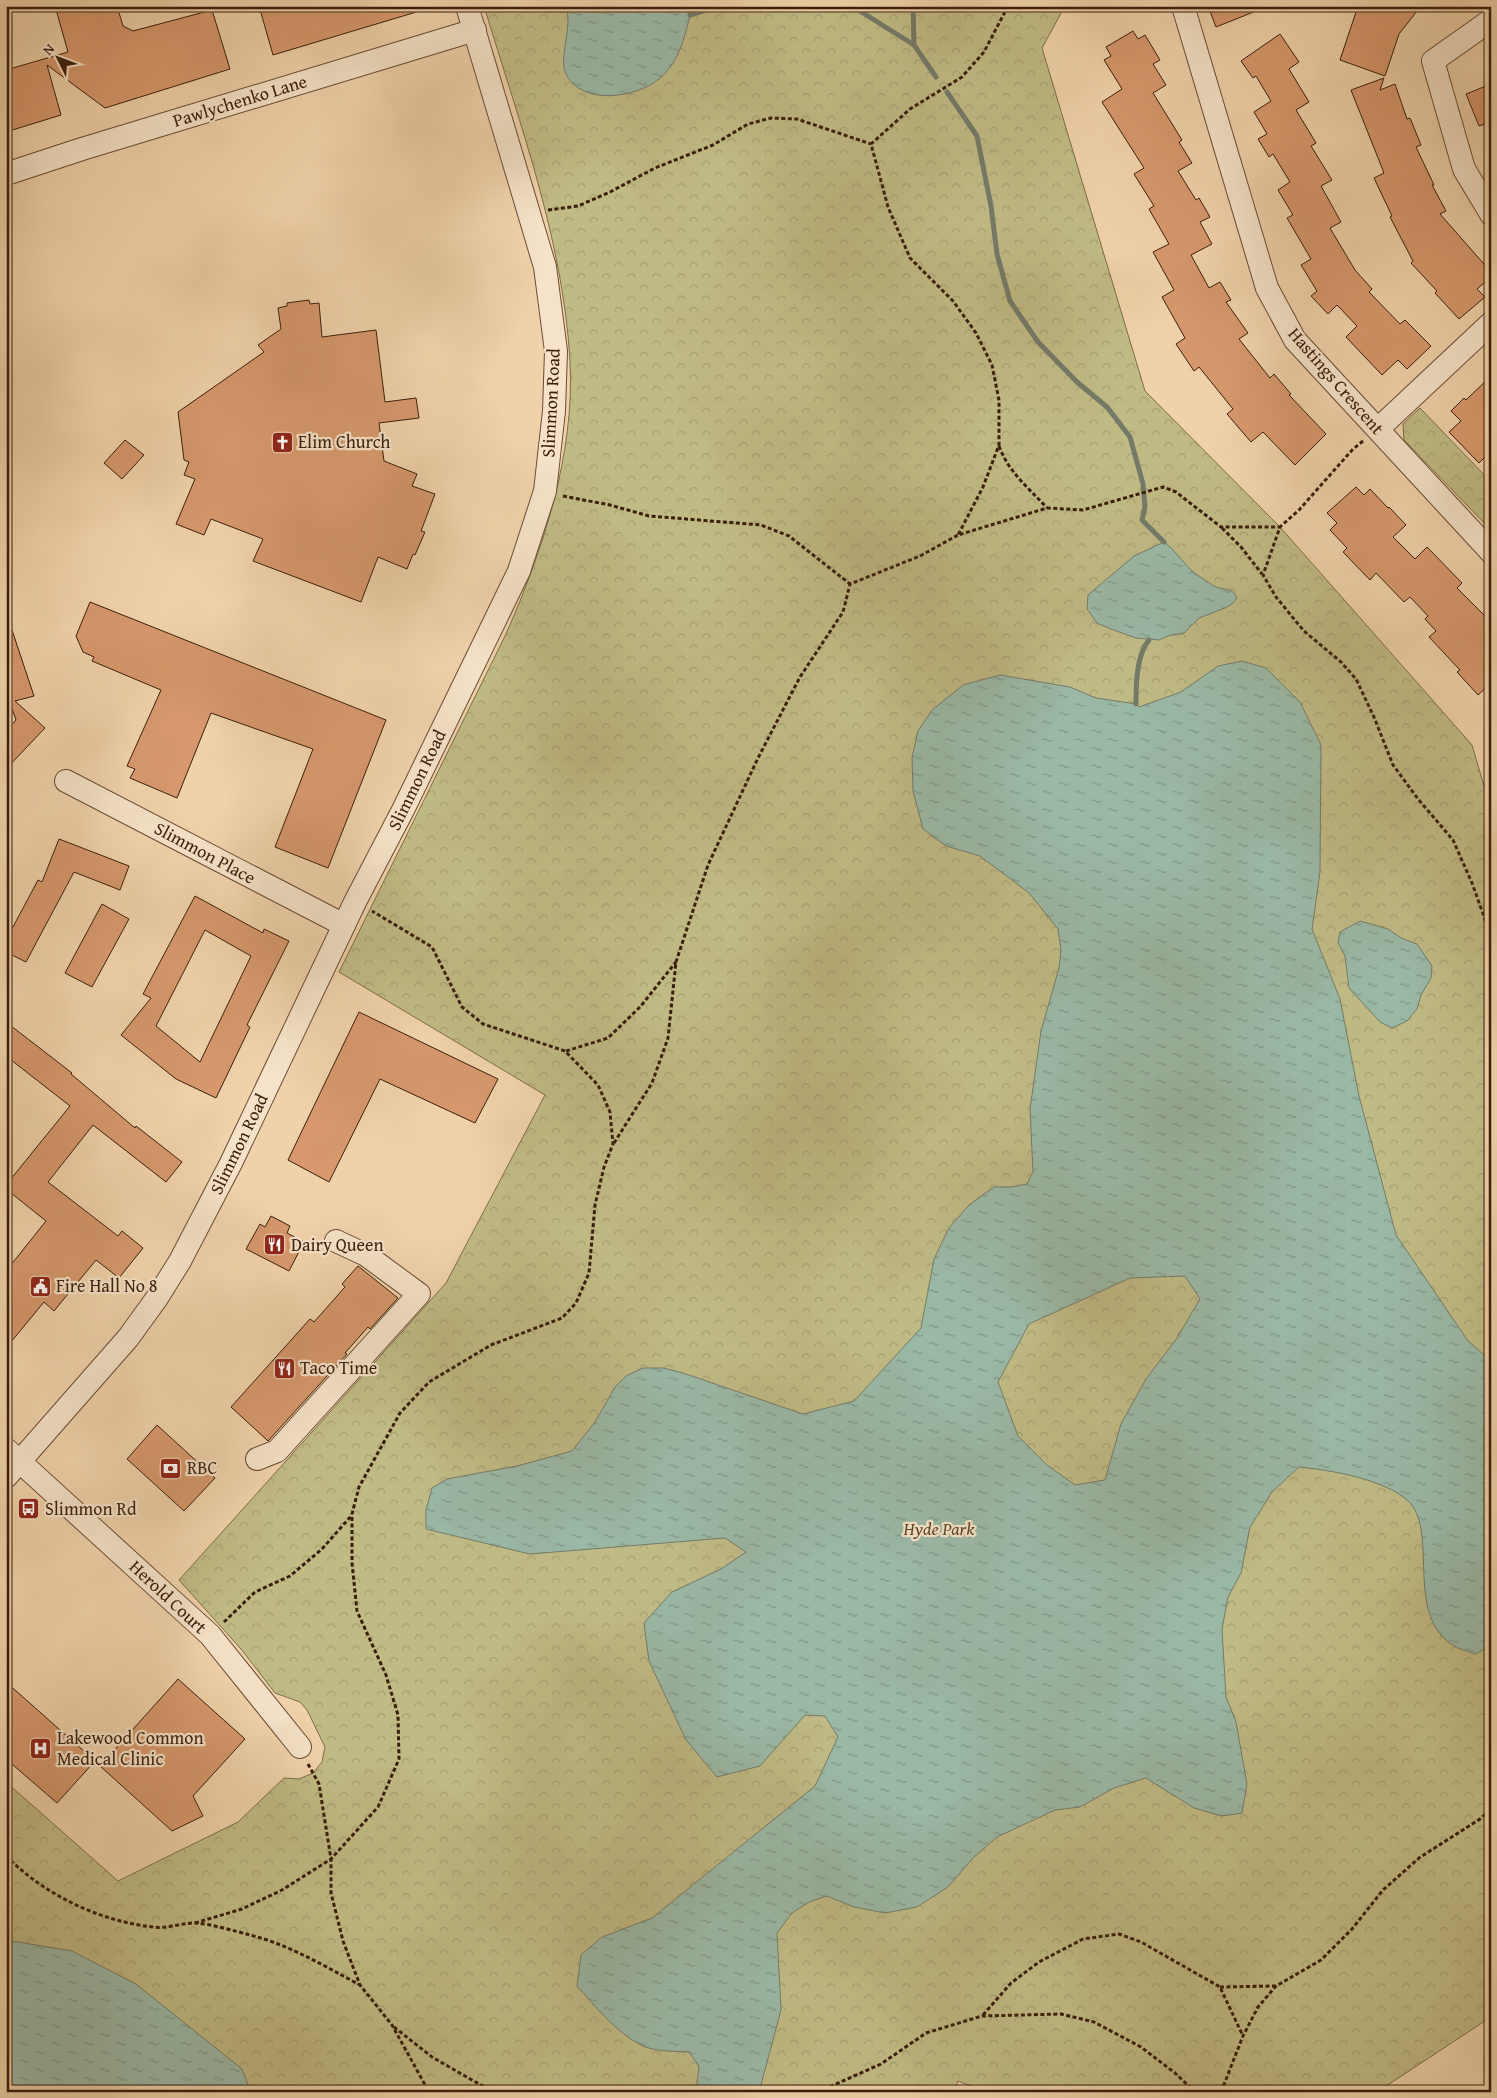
<svg xmlns="http://www.w3.org/2000/svg" width="1497" height="2098" font-family="'Gentium Book Plus',serif">
<style>
.forest{fill:url(#forest-crowns);stroke:#7d6c48}
.water{fill:url(#water-ripples);stroke:#747a68;fill-rule:evenodd}
.lines{fill:none;stroke-linecap:round;stroke-linejoin:round}
.stream{stroke:#747a68;stroke-width:5}
.building{fill:#d6986c;stroke:#3a1e0c;fill-rule:evenodd}
.minor-casing{stroke:#684b34;stroke-width:24}
.path{stroke:#3a1e0c;stroke-width:3;stroke-dasharray:4 2.5;stroke-linecap:butt}
.minor{stroke:#f5e2c8;stroke-width:22}
.labels{text-anchor:middle;stroke-width:4.5;stroke-linejoin:round;paint-order:stroke}
.street-label{font-size:18px;fill:#3a1e0c;stroke:#f5e2c8}
.poi-label{font-size:18px;fill:#3a1e0c;stroke:#f5e2c8;text-anchor:start}
.park-label{font-size:18px;font-style:italic;fill:#5c452a;stroke:#f5e2c8}
</style>
<defs>
<pattern id="forest-crowns" width="20" height="18" patternUnits="userSpaceOnUse" patternTransform="scale(1.25)"><rect width="20" height="18" fill="#c0ba84"/><path d="M2 6a3 3 0 1 1 6 0M12 15a3 3 0 1 1 6 0" fill="none" stroke="#a69f71"/></pattern>
<pattern id="water-ripples" width="26" height="14" patternUnits="userSpaceOnUse" patternTransform="scale(1.25)"><rect width="26" height="14" fill="#9ab8a6"/><path d="M2 4q2-2 4 0t4 0M15 11q2-2 4 0t4 0" fill="none" stroke="#7f9586"/></pattern>
</defs>
<rect width="100%" height="100%" fill="#f0d2aa"/>
<filter id="stains"><feTurbulence type="fractalNoise" baseFrequency=".004" numOctaves="4"/><feColorMatrix values="0 0 0 0 .2 0 0 0 0 .09 0 0 0 0 .02 0 0 0 .5 -.17"/></filter>
<radialGradient id="worn" r=".72"><stop offset=".6" stop-color="#630" stop-opacity="0"/><stop offset="1" stop-color="#630" stop-opacity=".3"/></radialGradient>
<!-- forest -->
<g class="forest">
<path d="M484,6H1065L1042,48L1145,391L1280,527L1472,745L1491,810V2017L1377,2092H986L958,2081L954,2092H6V1782L118,1881L238,1822L284,1778L299,1779L313,1773L322,1762L325,1747L307,1710L300,1702L275,1693L241,1649L179,1580L446,1283L545,1095L339,972L506,634C543,550 575,454 570,361C563,239 519,122 484,6Z"/>
<path d="M1420,408L1491,482V530L1404,440L1403,424Z"/>
</g>
<!-- water -->
<g class="water">
<path d="M566,6H692C686,32 681,61 659,79C636,98 582,106 566,74C558,58 573,28 566,6Z"/>
<path d="M1164,542C1175,550 1182,561 1191,570C1198,576 1207,581 1214,586C1223,591 1232,586 1237,598L1232,604L1225,608L1199,618L1184,633L1168,636L1159,640L1136,638L1111,629L1097,623L1087,609L1088,595L1134,556Z"/>
<path d="M1242,661L1266,668L1300,702L1321,745L1320,872L1312,929L1340,999L1359,1096L1396,1235L1468,1341L1491,1361V1646L1475,1654C1467,1651 1458,1649 1451,1644C1404,1611 1440,1529 1407,1500C1383,1479 1330,1470 1299,1467L1272,1492L1250,1527L1241,1573L1228,1597L1222,1629L1226,1697L1236,1722L1247,1784L1242,1813L1222,1816L1194,1808L1146,1778L1114,1788L1080,1807L1055,1810L997,1837L973,1858L948,1887L917,1907L885,1913L854,1907L827,1896L809,1902L792,1913L777,1933L781,2010L759,2092H696L699,2066L689,2052C673,2051 653,2052 639,2044C615,2031 595,2006 577,1986L581,1955L602,1937L652,1918L815,1786L838,1737L825,1716L805,1715L760,1766L717,1777L686,1740L649,1661L644,1623L672,1592L721,1569L746,1552L725,1538L530,1554L426,1529V1510L432,1488L447,1479L517,1466L572,1451L595,1422L615,1387L626,1376L643,1368H663L683,1373L803,1414L854,1401L921,1328L934,1259L949,1228L969,1205L994,1187H1012L1027,1184L1033,1172L1030,1109L1041,1031L1059,968L1061,950L1058,929L1029,893L980,856L946,846L923,829L913,791L912,758L918,731L932,710L963,685L1000,675L1070,687L1096,698L1136,704L1139,707L1181,692L1218,666ZM1185,1276L1200,1299L1177,1338L1146,1379L1121,1424L1105,1480L1075,1485L1047,1465L1018,1436L998,1382L1029,1324L1130,1278Z"/>
<path d="M1360,921L1388,929L1401,938L1417,944L1432,966L1431,978L1421,995L1417,1009L1407,1021L1392,1028L1380,1022L1349,988L1345,956L1338,943L1340,932Z"/>
<path d="M6,1940L72,1951L136,1984L242,2069L249,2087L254,2092H6Z"/>
</g>
<g class="lines">
<!-- stream -->
<g class="stream">
<path d="M849,6L860,11L914,45"/>
<path d="M913,6L914,45L936,77"/>
<path d="M690,15L706,10L746,6"/>
<path d="M947,92L977,136L991,206L997,254L1010,301L1038,342L1077,382L1107,407L1130,437L1143,484L1145,507L1142,520L1164,542"/>
<path d="M1136,704C1136,686 1136,655 1149,640"/>
</g>
</g>
<!-- building -->
<g class="building">
<path d="M55,6H117L123,26L133,31L212,10L230,69L105,108L47,65L61,115L6,132V70L68,52Z"/>
<path d="M259,6H423V10L273,55Z"/>
<path d="M1208,6H1266V7L1216,27Z"/>
<path d="M1358,6H1421L1399,34L1385,76L1340,60Z"/>
<path d="M1133,31L1138,39L1145,35L1160,60L1153,64L1166,85L1153,93L1182,140L1179,142L1192,163L1178,171L1196,200L1199,198L1210,217L1200,222L1212,244L1191,255L1209,288L1220,282L1231,300L1226,302L1248,333L1239,339L1270,378L1274,374L1291,394L1289,395L1326,434L1295,465L1263,432L1251,442L1227,414L1233,409L1199,367L1194,371L1176,344L1185,338L1162,297L1174,290L1153,252L1169,244L1149,209L1154,206L1134,174L1144,168L1102,102L1122,89L1104,60L1111,56L1106,47Z"/>
<path d="M1280,34L1299,62L1289,69L1309,102L1296,110L1316,143L1311,146L1332,180L1321,186L1341,222L1330,228L1355,270L1372,289L1369,292L1400,324L1405,320L1431,346L1407,369L1398,360L1382,375L1346,337L1357,326L1337,305L1328,314L1311,296L1317,291L1301,265L1311,259L1287,218L1293,215L1278,190L1290,182L1273,154L1269,157L1258,139L1267,134L1254,112L1271,101L1256,76L1253,78L1241,61Z"/>
<path d="M1384,78L1380,90L1395,84L1407,119L1410,118L1421,145L1416,147L1434,185H1432L1446,211L1440,214L1491,272V277L1477,289L1485,297L1459,319L1435,293L1437,291L1411,263L1413,261L1390,217L1392,216L1374,178L1384,173L1351,90Z"/>
<path d="M1491,84V122L1479,126L1466,94Z"/>
<path d="M309,300L310,304L319,303L322,337L376,330L385,402L416,398L419,418L379,423L384,461L417,474L412,486L435,494L421,531L425,532L415,555L413,554L407,569L378,557L361,602L253,561L263,539L211,519L204,535L176,524L195,479L184,475L189,462L184,460L178,412L264,352L258,345L281,329L278,308L287,306V303Z"/>
<path d="M1491,376V451L1479,463L1449,432L1461,421L1451,411L1464,398L1466,400Z"/>
<path d="M125,440L144,455L122,479L104,463Z"/>
<path d="M1356,487L1364,495L1370,489L1388,508L1389,507L1406,525L1393,537L1415,559L1427,547L1462,583L1457,588L1491,622V683L1478,695L1457,672L1460,670L1429,637L1436,631L1425,619L1428,616L1410,597L1404,602L1376,573L1370,580L1343,552L1347,548L1330,530L1337,523L1327,513Z"/>
<path d="M90,602L386,720L328,868L275,847L313,749L211,713L177,798L130,778L135,769L127,766L161,690L92,661L94,657L83,652L76,636Z"/>
<path d="M6,621H9L34,696L15,701L45,728L6,769V731L16,720L6,691Z"/>
<path d="M59,839L129,866L120,890L74,872L26,962L6,952V940L38,880L42,882Z"/>
<path d="M195,896L263,933L264,929L289,941L247,1025L250,1027L216,1098L176,1079L121,1035L151,998L143,994ZM205,930L251,956L200,1062L156,1026Z"/>
<path d="M102,904L129,919L92,987L65,973Z"/>
<path d="M359,1012L498,1079L475,1123L380,1079L329,1182L288,1160Z"/>
<path d="M6,1022L72,1073L71,1074L135,1128L136,1126L182,1162L166,1182L93,1125L48,1182L118,1236L122,1231L143,1248L119,1278L96,1260L54,1311L44,1302L6,1348V1271L46,1221L6,1189V1185L70,1106L6,1056Z"/>
<path d="M271,1216L290,1226L287,1233L304,1242L289,1271L246,1249L260,1224L265,1227Z"/>
<path d="M358,1266L398,1298L370,1329L368,1327L345,1353L347,1354L268,1441L231,1407L310,1319L314,1322L345,1287L342,1284Z"/>
<path d="M157,1425L215,1478L184,1511L127,1459Z"/>
<path d="M178,1679L245,1739L193,1796L203,1816L172,1831L100,1766Z"/>
<path d="M6,1682L95,1761L57,1803L6,1759Z"/>
</g>
<g class="lines">
<defs>
<g id="minor">
<path d="M1183,6L1267,288L1295,340L1491,552"/>
<path d="M1491,20L1433,61L1464,169L1491,214"/>
<path d="M6,174L82,149L475,30"/>
<path d="M1378,429L1491,323"/>
<path d="M66,781L344,925"/>
<path d="M6,1449L210,1635L300,1747"/>
<path d="M257,1459L277,1451L419,1294L366,1255L336,1241"/>
<path d="M6,1477L128,1338L157,1298L180,1261L231,1163L355,902L404,808L519,571L545,491L554,411L556,351L545,267L467,6"/>
</g>
</defs>
<!-- minor casing -->
<use href="#minor" class="minor-casing"/>
<!-- path -->
<g class="path">
<path d="M1008,6L984,52L962,77L910,109L871,144L888,207L910,258L953,301L976,333L992,365L999,400V445L983,487L958,535L1047,508L1083,510L1163,487L1176,492L1221,527H1280"/>
<path d="M548,210L578,206L610,192L655,168L713,145L748,124L771,118L797,119L871,144"/>
<path d="M1363,441L1353,449L1299,510L1280,527L1263,575L1276,597L1304,631L1341,662L1356,679L1374,717L1393,765L1418,799L1453,840L1472,883L1491,936"/>
<path d="M999,446C1009,473 1028,487 1047,508"/>
<path d="M563,496L610,505L649,516L761,525L789,536L850,584"/>
<path d="M1222,528L1241,547L1262,574"/>
<path d="M566,1051L608,1038L640,1007L676,962"/>
<path d="M614,1143L652,1083L668,1038L676,962L708,865L758,758L800,677L843,612L850,584L920,556L958,535"/>
<path d="M224,1622L255,1592L290,1576L322,1549L352,1515"/>
<path d="M308,1764L319,1784L331,1859V1893L343,1941L360,1985L392,2025L429,2092"/>
<path d="M6,1856C45,1895 99,1921 153,1927C167,1929 181,1923 195,1923C211,1924 235,1931 250,1935C290,1945 324,1966 360,1985"/>
<path d="M195,1923L242,1909L282,1890L331,1859L378,1807L399,1759L398,1715L386,1675L357,1611L352,1563V1514L359,1487L400,1413L429,1382L491,1345L562,1318L576,1303L589,1273L595,1205L604,1167L613,1144L610,1112L598,1085L565,1051L483,1024L462,1007L432,947L372,911"/>
<path d="M1220,1987L1276,1986"/>
<path d="M983,2015L1011,1983L1039,1962L1083,1939L1119,1934L1141,1942L1220,1987L1243,2036"/>
<path d="M394,2027L432,2057L493,2092"/>
<path d="M818,2092L881,2064L926,2033L982,2016L1061,2014L1094,2022L1141,2047L1175,2073L1195,2092"/>
<path d="M1221,2092L1243,2036L1258,2007L1276,1986L1321,1960L1352,1929L1383,1890L1419,1858L1480,1819L1491,1809"/>
</g>
<!-- minor -->
<use href="#minor" class="minor"/>
</g>
<!-- icons -->
<defs>
<symbol id="church-square" viewBox="-11 -11 22 22"><rect x="-9" y="-9" width="18" height="18" rx="4" fill="#8f2418" stroke="#f5e2c8"/><path d="M-1.2-6h2.4v3.5h3.3v2.4h-3.3V6h-2.4V-.1h-3.3v-2.4h3.3Z" fill="#fff"/></symbol>
<symbol id="restaurant-square" viewBox="-11 -11 22 22"><rect x="-9" y="-9" width="18" height="18" rx="4" fill="#8f2418" stroke="#f5e2c8"/><path d="M-5-6h1v4h1v-4h1v4h1v-4h1v5L-1.5 .5V6h-2V.5L-5-1ZM5-6V6H3V1.5H1.5Q1.5-4 5-6Z" fill="#fff"/></symbol>
<symbol id="civic-square" viewBox="-11 -11 22 22"><rect x="-9" y="-9" width="18" height="18" rx="4" fill="#8f2418" stroke="#f5e2c8"/><path d="M-.6-6.5H3V-4.5H.6V-3L4-1V1h2V6H-6V1h2V-1L-.6-3ZM-1.2 2.5V6h2.4V2.5Z" fill="#fff"/></symbol>
<symbol id="bank-square" viewBox="-11 -11 22 22"><rect x="-9" y="-9" width="18" height="18" rx="4" fill="#8f2418" stroke="#f5e2c8"/><path d="M-6-4H6V4H-6ZM0-2.3a2.3 2.3 0 1 0 0 4.6a2.3 2.3 0 1 0 0-4.6Z" fill="#fff"/></symbol>
<symbol id="bus-square" viewBox="-11 -11 22 22"><rect x="-9" y="-9" width="18" height="18" rx="4" fill="#8f2418" stroke="#f5e2c8"/><path d="M-5-6H5V4H4V6H2V4H-2V6H-4V4H-5ZM-3.5-4V0h7V-4ZM-3.5 1.2v1.5H-2V1.2ZM2 1.2v1.5H3.5V1.2Z" fill="#fff"/></symbol>
<symbol id="hospital-square" viewBox="-11 -11 22 22"><rect x="-9" y="-9" width="18" height="18" rx="4" fill="#8f2418" stroke="#f5e2c8"/><path d="M-5-5h3v3.5h4V-5h3V5h-3V1.5h-4V5h-3Z" fill="#fff"/></symbol>
</defs>
<g fill-rule="evenodd">
<use href="#church-square" x="270" y="430" width="25" height="25"/>
<use href="#restaurant-square" x="262" y="1232" width="25" height="25"/>
<use href="#civic-square" x="28" y="1274" width="25" height="25"/>
<use href="#restaurant-square" x="272" y="1356" width="25" height="25"/>
<use href="#bank-square" x="158" y="1456" width="25" height="25"/>
<use href="#bus-square" x="16" y="1496" width="25" height="25"/>
<use href="#hospital-square" x="28" y="1736" width="25" height="25"/>
</g>
<g class="labels">
<!-- street labels -->
<g class="street-label">
<text transform="translate(240 101) rotate(-17)" y="6">Pawlychenko Lane</text>
<text transform="translate(1336 381) rotate(49)" y="6">Hastings Crescent</text>
<text transform="translate(551 403) rotate(-87)" y="6">Slimmon Road</text>
<text transform="translate(417 780) rotate(-64)" y="6">Slimmon Road</text>
<text transform="translate(205 853) rotate(28)" y="6">Slimmon Place</text>
<text transform="translate(239 1144) rotate(-64)" y="6">Slimmon Road</text>
<text transform="translate(168 1597) rotate(43)" y="6">Herold Court</text>
</g>
<!-- poi labels -->
<g class="poi-label">
<text x="298" y="448">Elim Church</text>
<text x="291" y="1251">Dairy Queen</text>
<text x="56" y="1292">Fire Hall No 8</text>
<text x="300" y="1374">Taco Time</text>
<text x="187" y="1474">RBC</text>
<text x="45" y="1515">Slimmon Rd</text>
<text x="57" y="1744">Lakewood Common<tspan x="57" dy="21">Medical Clinic</tspan></text>
</g>
<!-- park labels -->
<g class="park-label">
<text x="939" y="1535">Hyde Park</text>
</g>
</g>
<!-- margin -->
<rect width="1497" height="2098" fill="none" stroke="#f0d2aa" stroke-width="25"/>
<rect x="8" y="8" width="1482" height="2083" fill="none" stroke="#3a1e0c" stroke-width="2.5"/>
<rect x="12" y="12" width="1472" height="2073" fill="none" stroke="#3a1e0c"/>
<!-- north arrow -->
<g transform="translate(58 58) rotate(312)" stroke="#f5e2c8" stroke-width="4" paint-order="stroke">
<path d="M0-4L9 19L0 12L-9 19Z" fill="#3a1e0c"/>
<text y="-8" font-size="14" font-weight="bold" text-anchor="middle" fill="#3a1e0c">N</text>
</g>
<rect width="100%" height="100%" filter="url(#stains)"/>
<rect width="100%" height="100%" fill="url(#worn)"/>
</svg>
